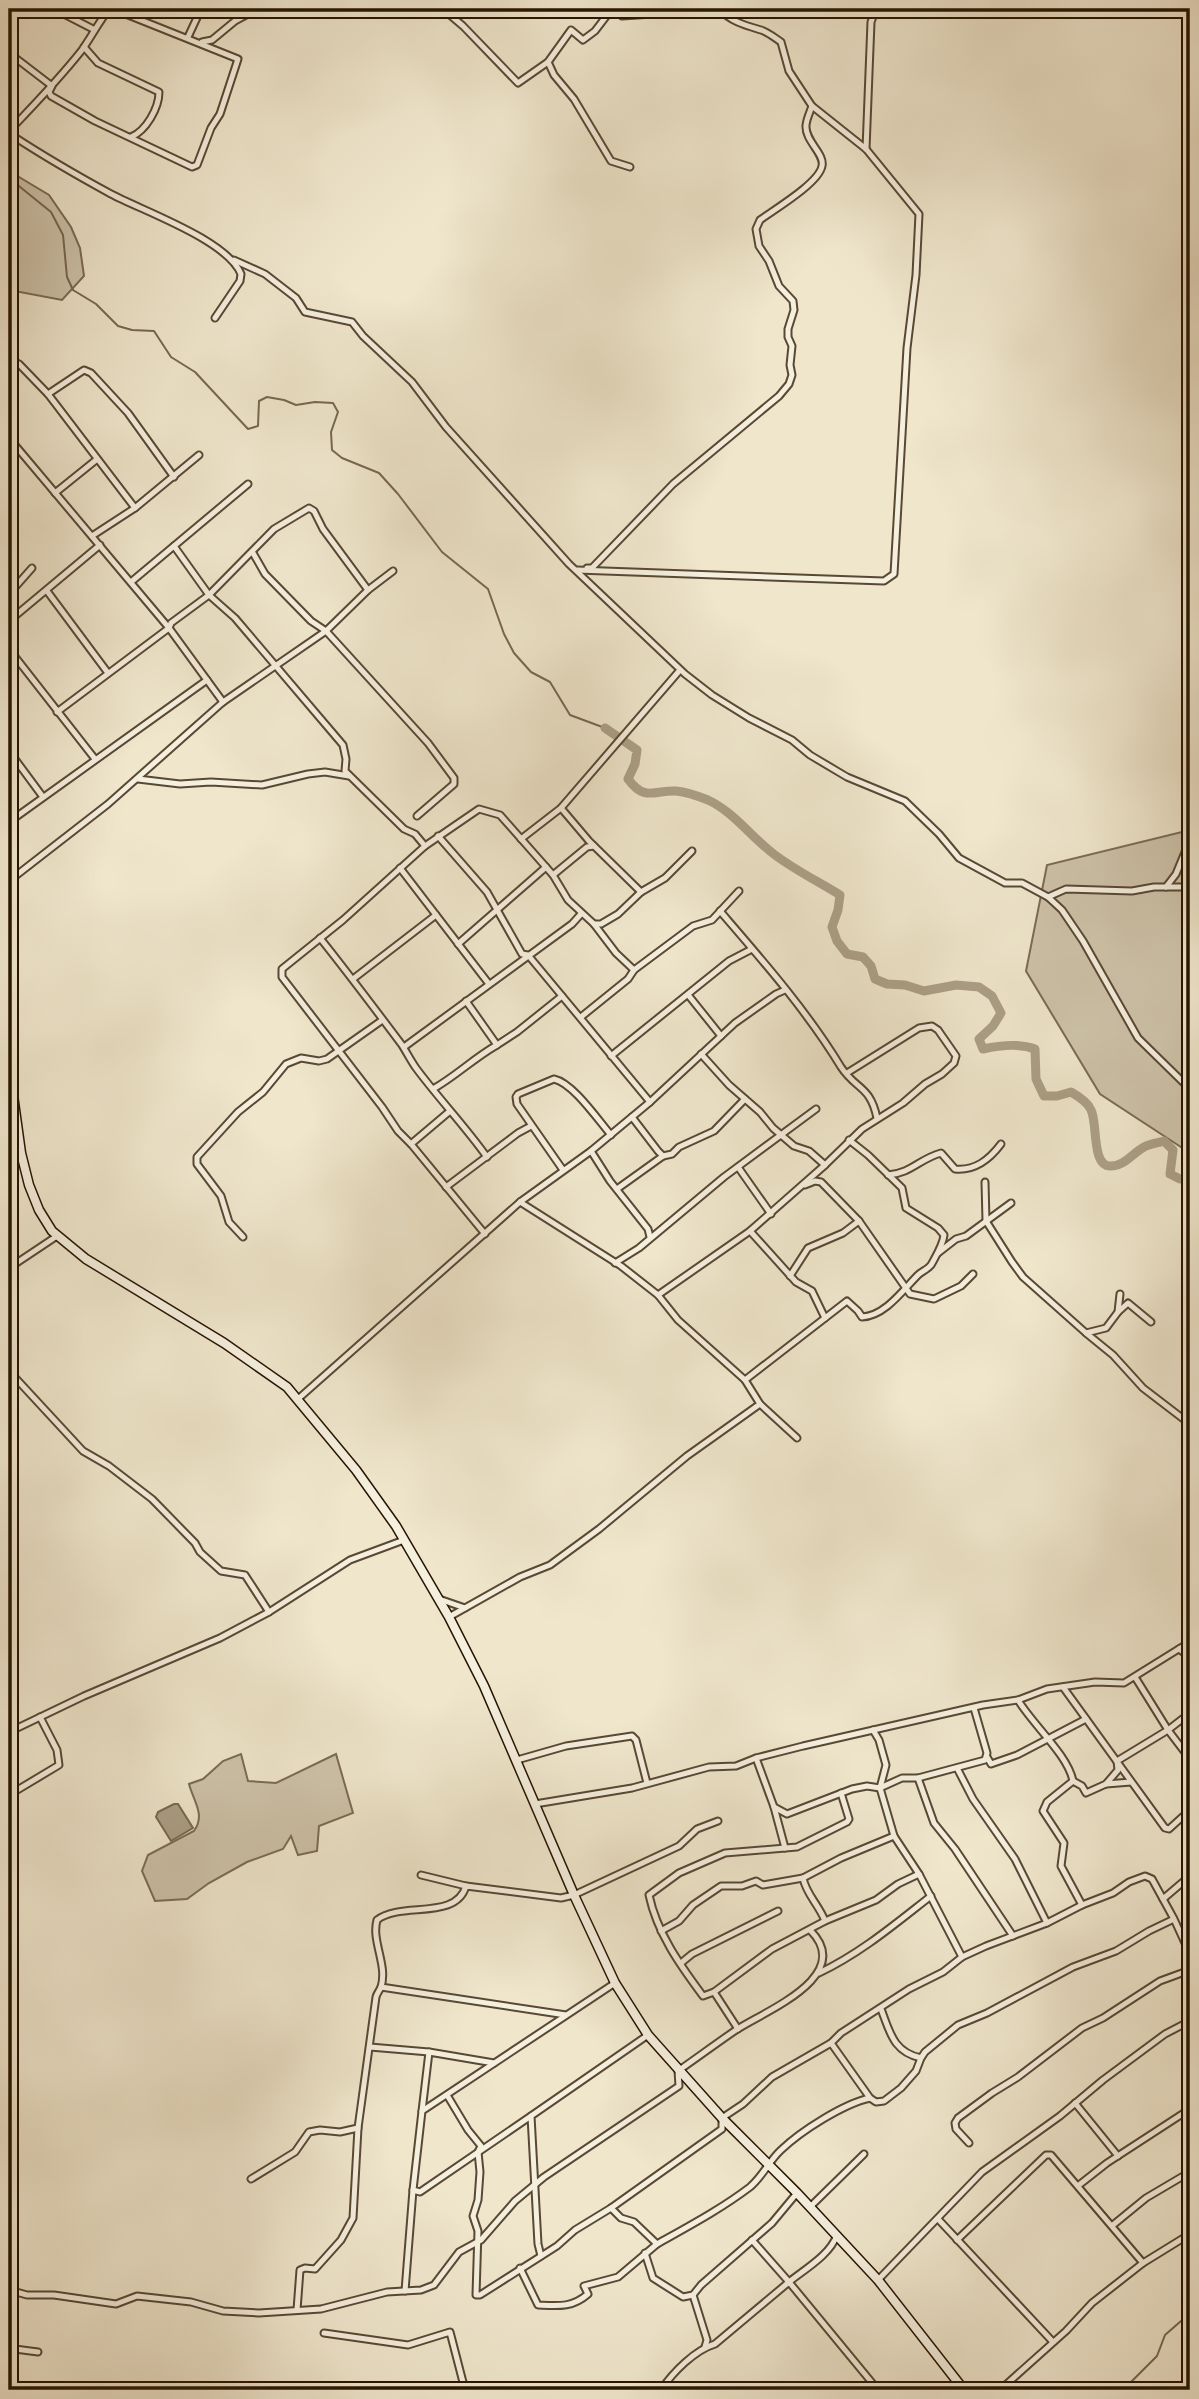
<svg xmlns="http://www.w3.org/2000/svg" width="1199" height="2399" font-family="'Gentium Book Plus',serif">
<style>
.green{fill:#cdc2a9;stroke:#7a6b55;stroke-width:2}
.water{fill:#ab9f87;stroke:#766751;stroke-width:2}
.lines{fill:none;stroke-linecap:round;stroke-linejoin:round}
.stream{stroke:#766751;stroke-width:2}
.river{stroke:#ab9f87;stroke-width:9}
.minor-casing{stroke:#584834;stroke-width:9}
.secondary-casing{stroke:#261401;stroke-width:11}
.minor{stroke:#f5efde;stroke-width:5}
.secondary{stroke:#f5efde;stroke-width:8}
</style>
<rect width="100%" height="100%" fill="#efe6cc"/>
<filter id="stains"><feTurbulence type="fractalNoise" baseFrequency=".00286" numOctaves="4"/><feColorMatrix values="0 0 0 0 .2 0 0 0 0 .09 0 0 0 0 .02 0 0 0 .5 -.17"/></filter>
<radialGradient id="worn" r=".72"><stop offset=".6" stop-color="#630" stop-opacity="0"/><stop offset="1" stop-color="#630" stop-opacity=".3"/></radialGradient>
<!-- green -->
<g class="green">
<path d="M9,171L49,195L71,227L80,248L84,276L62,300L9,290Z"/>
<path d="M1190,830V1153L1100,1094L1026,971L1047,865Z"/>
<path d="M241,1754L248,1781L276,1783L336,1754L353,1813L319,1826L317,1851L298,1855L291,1836L283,1849L247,1862L209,1883L187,1899L155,1901L142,1871L148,1855L194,1831C206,1815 193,1800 189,1784L203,1779L223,1761Z"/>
</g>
<!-- water -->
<path class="water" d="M174,1804H178L193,1828L171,1841L156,1817L158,1812Z"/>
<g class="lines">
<!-- stream -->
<g class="stream">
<path d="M9,178L51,212L63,235L67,277L73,290L96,304L118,326L132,330L154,331L171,357L195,372L248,429L258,426L259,401L267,397L284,400L296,405L315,402L333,403L338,412L331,432L332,450L342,458L379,473L398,494L442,552L488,589L504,634L514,653L531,672L550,682L570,715L605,728"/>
<path d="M1103,2390L1107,2384L1118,2390"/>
<path d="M1120,2390L1125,2388L1157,2356L1165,2335L1181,2321L1190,2316"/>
</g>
<!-- river -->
<path class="river" d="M605,728L637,750L635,764L628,779C645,802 654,790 676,791C686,792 698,796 708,800C734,812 752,838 775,855C795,870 819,882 840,895L838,910L832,927L837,941L847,954L863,957L871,966L875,979L887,984L905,985L924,991L956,985L979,987L992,996L1001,1013L993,1026L979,1039L983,1049C1001,1045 1019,1043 1035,1049L1036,1079L1044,1096H1057L1071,1092C1078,1096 1088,1102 1091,1110C1098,1123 1091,1167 1111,1166C1124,1166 1133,1153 1144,1147C1150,1144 1158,1143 1164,1141L1173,1150L1170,1174L1180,1179H1190"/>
<defs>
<g id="minor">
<path d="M54,9L93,29"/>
<path d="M109,9C99,22 91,37 82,50C60,78 36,103 12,128L13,136C45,157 78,176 111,194C143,211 227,240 241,274L240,281L215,318"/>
<path d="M443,9L463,26L518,83L548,62L571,30L583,40L595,31L611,10L616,9L622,16L668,13L670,9"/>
<path d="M1174,9L1190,15"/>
<path d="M188,37L201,9"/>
<path d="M202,42L212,40L235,21L257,9"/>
<path d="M84,47L98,63L159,92C159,108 146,131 131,137"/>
<path d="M9,53L52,86L49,92L51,96L95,121L192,167L197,165L211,128L220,114L238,59L113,9"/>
<path d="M548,62L554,75L574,99L611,161L630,167"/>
<path d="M866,149L871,22L876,9"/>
<path d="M234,260L265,274L296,298L305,312L352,322L363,336L412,382L446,427L569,564L685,674L712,695L749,718L792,740L810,755L847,777L905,801L939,834L959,858L1005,883H1022L1048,897L1062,910L1083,941L1138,1038L1190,1089"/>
<path d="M9,359L19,364L48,394L135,508"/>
<path d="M48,394L84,370L91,373L128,413L174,477"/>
<path d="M9,438L169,628L223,702"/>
<path d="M55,493L96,460"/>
<path d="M92,536L135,508L199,455"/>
<path d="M174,546L209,595L235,618L343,745L346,759L345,771L404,829L415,834L425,846"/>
<path d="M253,553L265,574L311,621L326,631L428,743L454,778V784L417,816"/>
<path d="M587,568H592L673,484L779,396L789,384L792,375L790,365L792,346L788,337V329L794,310L793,301L779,286L769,261L759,246L756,229L760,220C775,209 819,183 822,166C825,154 805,141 806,126C806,120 810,112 812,106L789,71L781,42C775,38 768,32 761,30C744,25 732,22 719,9"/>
<path d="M577,570L884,581L894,574L907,348L916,275L919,214L866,149L812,106"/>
<path d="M131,582L248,484"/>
<path d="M47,591L108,673"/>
<path d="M9,594L32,568"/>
<path d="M9,621L100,545"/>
<path d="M9,649L95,759"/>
<path d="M57,712L169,628L171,623L209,595L274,529L309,508L314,511L323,529L368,590"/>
<path d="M9,751L43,797"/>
<path d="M138,779L180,784L211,782L262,785L308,774L325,772L349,776"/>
<path d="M561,808L589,841L641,892"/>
<path d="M9,822L207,680"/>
<path d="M438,836L487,892L522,954L528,955L650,1102"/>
<path d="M521,839L561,808L680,670"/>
<path d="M400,868L489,984"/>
<path d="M553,875L587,847L594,846"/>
<path d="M9,881L108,804L223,702L326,631L368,590L393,571"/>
<path d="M1166,887L1176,874L1190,840"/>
<path d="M1048,897L1066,889L1132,891L1154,887H1190"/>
<path d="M720,911C763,961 807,1011 841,1067C856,1090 870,1085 877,1118"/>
<path d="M594,924H601L618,914L641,892L665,878L692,851"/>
<path d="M320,938C348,973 375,1009 402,1045C407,1053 411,1061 416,1068C439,1099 465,1126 487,1157"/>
<path d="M458,944L546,867"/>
<path d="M353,979L436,915"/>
<path d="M689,996L721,1036"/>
<path d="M581,1017L628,979L634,970L693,926L712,920L739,891"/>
<path d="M497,1045L517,1032L562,996"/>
<path d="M404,1047L572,924L581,914"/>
<path d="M701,1054L729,1085L760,1112L773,1128L794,1146L809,1151L825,1165"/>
<path d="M611,1056L729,961L752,949"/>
<path d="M433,1089C456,1076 474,1058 497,1045L466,1001"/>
<path d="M632,1117L658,1151L663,1156L672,1154L679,1147L714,1131L745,1099"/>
<path d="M411,1144L450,1111"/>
<path d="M591,1151L610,1181L648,1229L650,1237"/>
<path d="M9,1160L21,1153"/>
<path d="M738,1167L771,1214"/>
<path d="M563,1170L517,1104L516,1097L518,1094L554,1079C573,1083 598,1120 611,1135"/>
<path d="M888,1175C912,1173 919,1159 941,1153L955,1169C975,1171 989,1160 1001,1144"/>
<path d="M985,1182L986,1221L1012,1262L1023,1277L1086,1333"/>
<path d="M805,1185L815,1181L821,1182L859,1221L910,1294L934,1299L961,1286L973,1274"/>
<path d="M446,1187L518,1133L531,1126"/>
<path d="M617,1189L663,1156"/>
<path d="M750,1231L796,1282L812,1291L825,1318"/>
<path d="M485,1234L411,1144L398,1131L382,1107L282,977V969L343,920L425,846L479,809L500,815L553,875L568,900L594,924L616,953L634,970"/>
<path d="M243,1237L229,1222L221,1196L197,1164V1157L238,1112L263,1092L286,1064L301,1058L319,1061L327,1059L381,1021"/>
<path d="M938,1253L956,1239L966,1236L1011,1203"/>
<path d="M615,1263L639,1248L724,1177L816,1109"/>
<path d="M9,1268L57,1236"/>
<path d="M790,1276L808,1248L843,1233L859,1221"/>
<path d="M1120,1294L1118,1312L1106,1328L1086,1333L1113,1355L1143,1388L1190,1424"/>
<path d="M658,1295L750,1231L825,1165L862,1129L903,1103L925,1084L942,1074L954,1063L956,1056L938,1030L932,1026L919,1028L847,1073"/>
<path d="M1118,1312L1128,1303L1151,1322"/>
<path d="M9,1371L83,1451L109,1466L152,1499L195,1543L200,1552L221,1571L245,1575L269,1612"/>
<path d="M745,1380L847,1301L858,1311L862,1317C885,1316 903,1290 918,1275C922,1271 927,1270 931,1265C936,1256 943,1245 944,1235L938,1228L906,1208L902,1188L868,1155L849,1140"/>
<path d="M298,1399L520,1202L591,1151L650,1102L735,1023L776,994L785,990"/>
<path d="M760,1404L797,1438"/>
<path d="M439,1599L465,1608"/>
<path d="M449,1617L520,1577L550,1565L599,1529L687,1456L760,1404L745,1380L678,1320L658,1295L621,1266L520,1202"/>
<path d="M1179,1649L1190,1657"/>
<path d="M1135,1677L1168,1730L1190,1759"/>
<path d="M1063,1687L1165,1828L1169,1829L1190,1810"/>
<path d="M1018,1700C1033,1725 1068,1755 1073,1781L1047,1802L1043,1811L1064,1843L1061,1866L1082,1905"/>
<path d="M873,1730L879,1740L886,1765L880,1788L894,1836L919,1874L962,1957"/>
<path d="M9,1732L84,1696L220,1638L269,1612L350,1560L404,1540"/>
<path d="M987,1757L991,1764L1017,1755L1086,1719"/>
<path d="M756,1758L774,1807L785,1848"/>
<path d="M517,1760L566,1746L632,1736L636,1740L647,1783"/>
<path d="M957,1768L973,1799L1015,1859L1047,1923"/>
<path d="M918,1778L934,1823L955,1849L1013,1936"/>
<path d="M1073,1781L1082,1786L1086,1793L1106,1784L1118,1770L1117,1761L1168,1730L1190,1713"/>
<path d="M1106,1784L1131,1782"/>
<path d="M1190,1792V1800"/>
<path d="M9,1795L59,1765L57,1750L40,1717"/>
<path d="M535,1804L632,1788L709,1767L736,1766L756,1758L803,1746L983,1705L1018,1700L1047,1689L1095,1682L1124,1683L1190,1642"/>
<path d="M774,1807L787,1814L852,1789L867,1786L880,1788L902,1778H918L985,1760L987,1753L974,1708"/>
<path d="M421,1875L466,1886"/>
<path d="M803,1878C806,1894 819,1905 825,1921"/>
<path d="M1163,1899L1190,1876"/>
<path d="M1174,1919L1149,1931L1116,1951L1073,1967L987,2013L958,2025L925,2052L921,2058L916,2071L901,2088L884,2101L876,2102L870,2098C843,2104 801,2131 781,2150C769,2161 763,2176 750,2187C721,2209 689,2226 657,2244L634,2222L621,2218L611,2208L722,2129V2118L743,2104L772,2077L831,2043L841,2033L909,1989L943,1972L962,1957L986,1946L1047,1923L1082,1905L1113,1893L1129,1882L1145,1876L1152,1879L1174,1919L1190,1954"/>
<path d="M661,1931L679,1921L693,1905L721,1886H742L756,1881L763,1885L803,1878L841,1858L894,1836"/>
<path d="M681,1963L692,1954L778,1911"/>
<path d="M819,1973C861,1953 895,1924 931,1896"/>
<path d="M381,1987L566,2015"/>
<path d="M714,1992L772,1949L825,1921L876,1900L898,1884L919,1874"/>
<path d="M881,2009C890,2032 893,2052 921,2058"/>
<path d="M738,2029L714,1992L703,1996C680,1965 657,1933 649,1895L679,1873L725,1853L797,1847L847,1822L849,1819L841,1793"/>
<path d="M831,2043L870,2098"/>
<path d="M370,2047L429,2052"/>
<path d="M447,2095L468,2130L481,2146L478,2152L480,2172L478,2200L473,2216L478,2231L476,2295H480L557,2246L575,2230L611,2208"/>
<path d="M1075,2103L1118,2156"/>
<path d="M422,2111L429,2052L494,2063"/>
<path d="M531,2116L420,2192L413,2190L422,2111L615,1983"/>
<path d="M969,2143L956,2129L955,2123L958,2118L992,2093L1018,2077L1082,2028L1103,2018L1160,1981L1190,1970"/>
<path d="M251,2179L295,2152L309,2132L320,2130L340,2132L358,2128"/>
<path d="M1079,2185L1107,2163L1190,2109"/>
<path d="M810,2207L864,2154"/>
<path d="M938,2219L1053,2342"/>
<path d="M1113,2225L1146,2198L1190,2172"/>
<path d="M752,2240L789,2282C805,2269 830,2255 837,2235"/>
<path d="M957,2240L1046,2155H1051L1143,2263"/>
<path d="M645,2253L653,2278L683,2297L693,2295L701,2285L772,2223L797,2193"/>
<path d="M541,2256L538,2244L531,2116L648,2035"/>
<path d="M520,2268L538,2305C558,2306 572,2308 588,2294L584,2286L618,2277L657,2244"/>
<path d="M878,2280L982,2172L1060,2116L1103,2080L1165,2034L1190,2021"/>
<path d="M9,2290L27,2295H54L116,2304L137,2296L191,2302L223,2311L259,2313L321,2309L387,2292L421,2290L434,2285L459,2252L481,2240L515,2201L544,2177L679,2086L678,2071C698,2057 717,2043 736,2030C765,2011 856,1976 810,1930"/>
<path d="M405,2291L413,2190"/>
<path d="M693,2295L707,2340L705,2347"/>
<path d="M297,2310L300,2270L305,2268L315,2269L341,2240L353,2218L358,2128L376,1997C377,1993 380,1990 381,1987C388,1965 371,1941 377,1920C401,1901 456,1921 466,1886L561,1898L574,1895L679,1846L697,1829L718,1821"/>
<path d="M324,2333L408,2345L450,2332L465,2390"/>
<path d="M9,2342L15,2349L38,2352"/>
<path d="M661,2390C673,2372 695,2350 715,2344L789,2282L878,2390"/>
<path d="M1000,2390L1066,2331L1092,2303L1143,2263L1190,2234"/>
</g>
<path id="secondary" d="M9,1066L21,1153L29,1185L39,1210L52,1231L86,1259L224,1343L287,1387L356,1470L396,1526L449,1617L484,1686L574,1895L615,1983L648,2035L722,2118L797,2193L878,2280L964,2390"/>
</defs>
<!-- minor casing -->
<use href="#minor" class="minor-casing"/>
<!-- secondary casing -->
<use href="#secondary" class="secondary-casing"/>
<!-- minor -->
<use href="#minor" class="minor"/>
<!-- secondary -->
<use href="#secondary" class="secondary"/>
</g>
<!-- margin -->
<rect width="1199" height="2399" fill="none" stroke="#efe6cc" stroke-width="35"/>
<rect x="10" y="10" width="1178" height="2378" fill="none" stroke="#261401" stroke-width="3.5"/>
<rect x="18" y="18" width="1164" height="2364" fill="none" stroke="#261401" stroke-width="2"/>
<rect width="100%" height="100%" filter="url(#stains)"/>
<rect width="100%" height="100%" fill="url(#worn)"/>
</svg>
